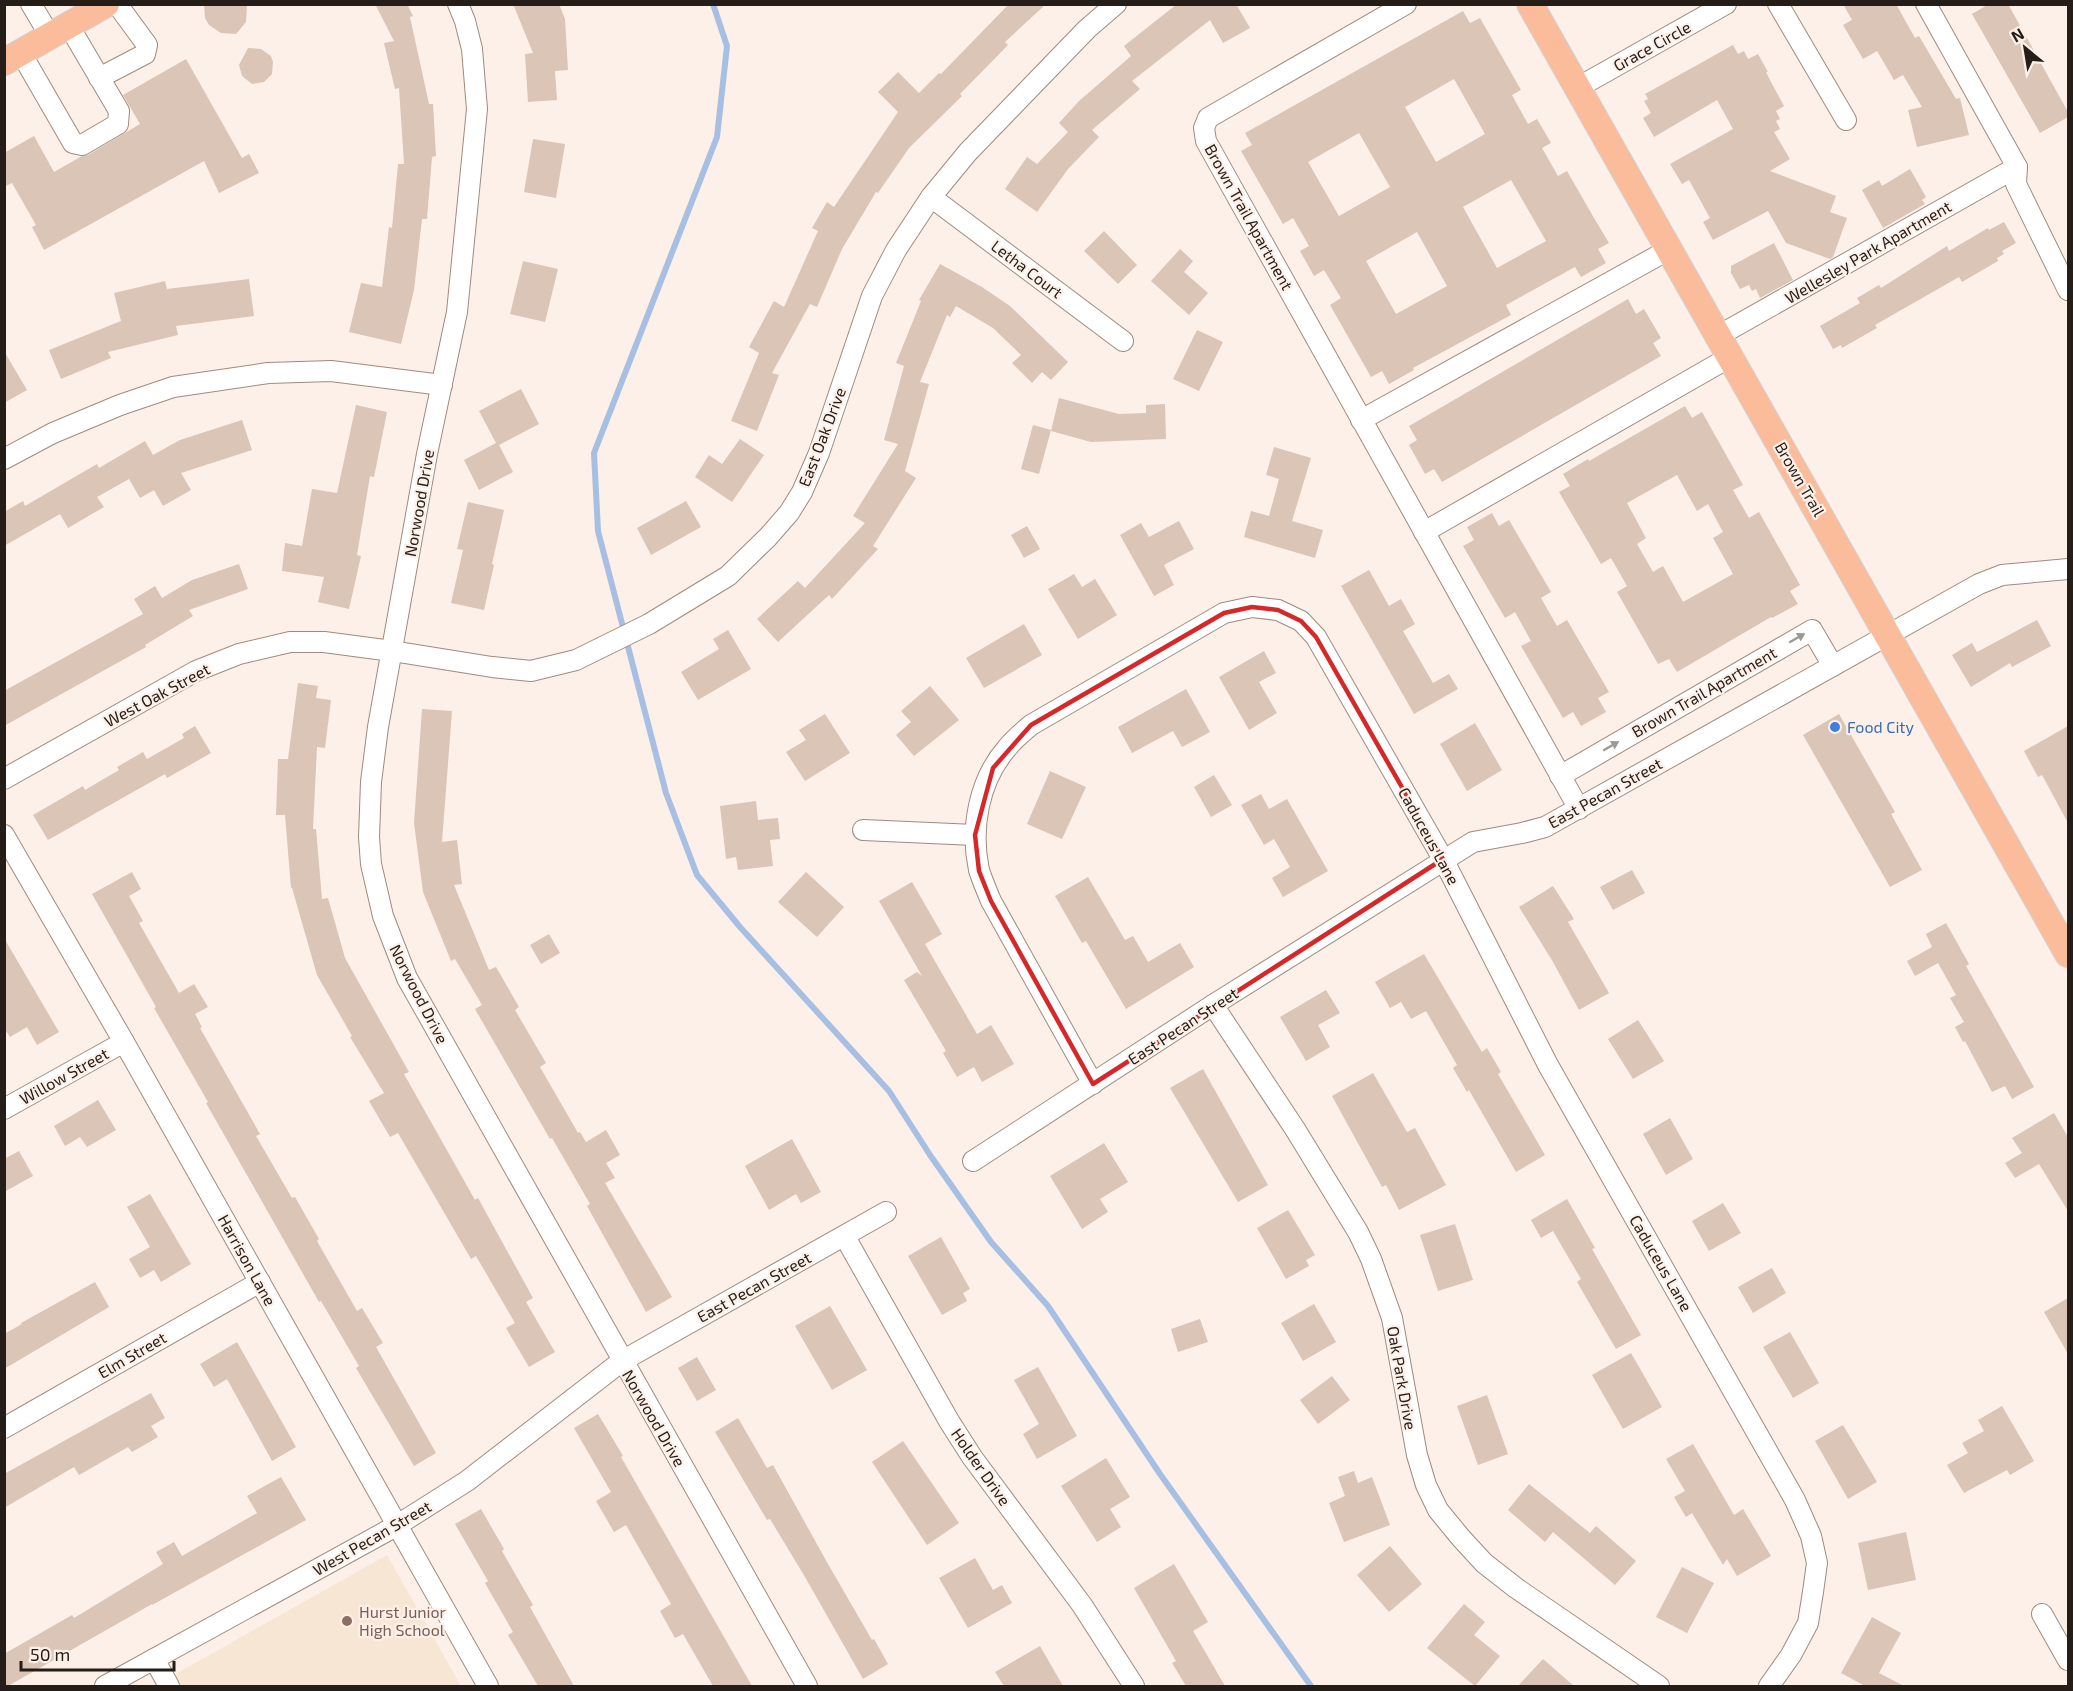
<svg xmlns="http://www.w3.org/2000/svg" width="2073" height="1691" font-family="'Exo 2',sans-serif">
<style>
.education{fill:#f8e6d5}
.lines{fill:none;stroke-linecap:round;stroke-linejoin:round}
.stream{stroke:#a7bfe2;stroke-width:6}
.building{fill:#dac5b7;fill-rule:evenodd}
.minor-casing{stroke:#9f8b7e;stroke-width:22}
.major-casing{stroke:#d3d2d1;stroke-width:28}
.minor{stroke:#fff;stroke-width:20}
.major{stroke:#fabc9b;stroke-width:26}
.oneway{fill:#9c9997}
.marked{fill:none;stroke:#d62828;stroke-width:4.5;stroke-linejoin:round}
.shop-dot{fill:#3f7fe0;stroke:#fdf0e8;stroke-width:2}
.education-dot{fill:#8d6e63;stroke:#fdf0e8;stroke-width:2}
.labels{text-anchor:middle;stroke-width:4.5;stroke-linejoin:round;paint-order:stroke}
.street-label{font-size:16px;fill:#241d18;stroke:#fdf0e8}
.shop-label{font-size:16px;fill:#366cbe;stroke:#fdf0e8;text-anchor:start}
.education-label{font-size:16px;fill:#785e54;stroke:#fdf0e8;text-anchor:start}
</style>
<rect width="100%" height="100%" fill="#fdf0e8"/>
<!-- education -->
<path class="education" d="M387,1555L461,1686H154Z"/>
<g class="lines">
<!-- stream -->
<path class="stream" d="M713,4L727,46L717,137L594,453L598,531L666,793L697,875L740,927L889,1091L930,1155L991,1242L1048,1306L1160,1474L1311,1686"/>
</g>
<!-- building -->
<g class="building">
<path d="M204,4H247L246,22L236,34L221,33L209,25L205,18Z"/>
<path d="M375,4H407L413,16L410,17L429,104H433L436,156L432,157L427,219H422L414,290L401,344L349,332L361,283L382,287L389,227L392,228L398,164H404L399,88L395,89L384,43L394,41Z"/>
<path d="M513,4H559L565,19L568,70L555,71L557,100L528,102L525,54L533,53Z"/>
<path d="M1009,4H1046L1005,42L1008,45L960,94L962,96L909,148L878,193L876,192L842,249L817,307L810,304L772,373L779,375L757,431L731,421L759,353L749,347L774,301L784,307L818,231L812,228L827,202L834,207L898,112L878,92L898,72L919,93L939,73L941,74Z"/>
<path d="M1177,4H1236L1250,28L1223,43L1210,20L1132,81L1140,89L1092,130L1099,137L1068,169L1037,212L1005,189L1027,157L1037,164L1068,132L1059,123L1079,101L1131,56L1124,46Z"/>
<path d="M1843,4H1896L1915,38L1919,36L1956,99L1960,98L1969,135L1917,147L1908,110L1922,107L1903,75L1894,80L1877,51L1863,59L1843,25L1852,20Z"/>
<path d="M1989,4H2008L2068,112V117L2040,133L1972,14Z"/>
<path d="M1463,11L1470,23L1480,18L1521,90L1512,95L1528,124L1537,119L1551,143L1542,148L1558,176L1567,171L1594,218L1609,243L1598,249L1606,263L1581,277L1575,267L1506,305L1511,315L1413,368L1414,370L1389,384L1382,371L1371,377L1330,305L1341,298L1324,270L1314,276L1300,251L1309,246L1293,218L1283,224L1241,151L1252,145L1245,133ZM1454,79L1485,134L1436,162L1405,107ZM1359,133L1390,187L1339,216L1308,162ZM1511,180L1546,241L1497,268L1463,207ZM1417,232L1447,286L1396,314L1366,261Z"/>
<path d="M1733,45L1738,54L1744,51L1748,59L1758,54L1768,72H1766L1771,82L1784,106L1776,111L1780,119L1776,121L1780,129L1774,132L1790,159L1770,171L1836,196L1830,212L1847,218L1833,257L1830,259L1786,243L1768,211L1713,240L1703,222L1710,218L1689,180L1682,184L1670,164L1733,129L1717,100L1654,137L1643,118L1651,113L1644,101L1648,99L1645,94Z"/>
<path d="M248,48L261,49L271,56L273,62L272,74L264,82L252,84L242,76L239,65Z"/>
<path d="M186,59L242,158L249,154L259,173L219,193L204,161L44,250L32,227L36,225L12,183L4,187V153L34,136L54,172L82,156L88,155L140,124L123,95Z"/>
<path d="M533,139L565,144L556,198L524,192Z"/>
<path d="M1910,169L1926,197L1922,200L1925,204L1883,228L1862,190L1879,180L1882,186Z"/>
<path d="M2004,222L2016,243L2002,251L2004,254L1997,258L1998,261L1962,282L1959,277L1875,325L1877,328L1842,348L1841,345L1833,349L1820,326L1860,303L1857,298L1879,285L1881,288L1947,246L1949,251L1988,228L1989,230Z"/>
<path d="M1104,231L1137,265L1118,284L1084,251Z"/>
<path d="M1774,243L1793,280L1760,298L1756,289L1752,291L1749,285L1740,289L1731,273V266Z"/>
<path d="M1180,249L1193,261L1184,272L1208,293L1189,315L1151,281Z"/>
<path d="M523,261L558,269L545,322L510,314Z"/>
<path d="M940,264L982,287L1010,306L1068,362L1051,380L1042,372L1032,383L1012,363L1021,355L993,328L956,306L950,317L947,315L920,382L929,384L905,471L916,478L873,546L878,549L832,599L829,595L778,642L757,619L798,581L805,588L865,523L853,516L898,444L884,440L904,366L896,363L921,301L919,300Z"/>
<path d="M249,279L254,316L176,326L178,335L108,352L111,358L61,379L49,350L121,321L114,293L165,281L167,289Z"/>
<path d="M1628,299L1636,314L1644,309L1661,338L1653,343L1661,356L1442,482L1434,469L1425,474L1409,445L1417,440L1409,426Z"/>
<path d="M1197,330L1223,342L1199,391L1173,379Z"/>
<path d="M4,351L27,390L4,403Z"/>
<path d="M521,389L539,424L499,445L513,472L479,490L464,460L496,443L479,411Z"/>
<path d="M1059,398L1119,414L1146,413V405L1165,404L1166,439L1091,442L1051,431Z"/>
<path d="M356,405L387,412L374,477L370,476L357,555L361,556L349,609L318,602L324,577L282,571L285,543L302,546L312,489L337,493Z"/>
<path d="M1685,406L1692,418L1702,412L1743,485L1733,490L1749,518L1759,512L1800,585L1790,591L1798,604L1772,618L1771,617L1677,672L1669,659L1658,664L1617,592L1627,586L1611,558L1601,564L1559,492L1570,486L1563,474L1588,459L1589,461ZM1677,475L1697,511L1708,504L1723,532L1713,538L1733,574L1683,602L1663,566L1653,572L1637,544L1646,538L1627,503Z"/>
<path d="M242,420L252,450L181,473L191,490L163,506L154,490L140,498L129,479L97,497L104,507L68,528L60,514L4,546V512L23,501L25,506L97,464L99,468L145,441L153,455L180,440Z"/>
<path d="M1033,425L1051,430L1039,474L1021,469Z"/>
<path d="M740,439L764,455L732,502L695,477L709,455L722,464Z"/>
<path d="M1274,447L1311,458L1292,521L1323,530L1315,558L1244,537L1251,511L1269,516L1279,479L1266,475Z"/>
<path d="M686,501L701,527L651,555L637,528Z"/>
<path d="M468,502L504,510L492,564L494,565L484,610L451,603L463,550L457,549Z"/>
<path d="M1492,513L1499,526L1509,520L1551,592L1541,598L1557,626L1567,620L1609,692L1598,698L1606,712L1581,726L1573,712L1563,718L1521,646L1531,641L1515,612L1505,618L1463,546L1474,540L1467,527Z"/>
<path d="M1179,521L1194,549L1164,565L1174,585L1154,596L1120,535L1141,523L1149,537Z"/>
<path d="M1027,526L1040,549L1024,558L1011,535Z"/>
<path d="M239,564L248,589L189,610L193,616L145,645L146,647L4,726V691L143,614L134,599L155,586L162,598L192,580Z"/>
<path d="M1369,570L1389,606L1401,599L1415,624L1403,631L1433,683L1449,674L1458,689L1414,714L1341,586Z"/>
<path d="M1074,574L1082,587L1095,579L1117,615L1078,639L1048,589Z"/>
<path d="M2037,620L2051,646L2012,667L2010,663L1971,687L1952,655L1972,643L1977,652Z"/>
<path d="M1024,624L1042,655L984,688L966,658Z"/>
<path d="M728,630L751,669L698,700L681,672L719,649L713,639Z"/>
<path d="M1264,651L1276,673L1259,682L1277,713L1249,730L1219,677Z"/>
<path d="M298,683L318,686L316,698L331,700L325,748L317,747L313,829H316L322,899L328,898L345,958L409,1072L404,1074L475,1200L478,1198L533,1298L526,1302L555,1352L529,1367L506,1328L515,1323L476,1256L471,1259L398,1133L390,1137L369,1101L384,1093L350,1037L352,1036L317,975L292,888H291L285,815H276L278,759H288Z"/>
<path d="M930,686L959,720L914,756L896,735L911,722L901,711Z"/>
<path d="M1186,689L1210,732L1182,747L1173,731L1132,753L1118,727Z"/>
<path d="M422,709L452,711L442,842L457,840L462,884L454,885L489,970L496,967L519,1007L515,1010L546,1063L540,1067L578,1133L580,1132L586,1142L606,1130L620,1155L606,1163L615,1178L605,1183L672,1297L646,1312L587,1206L590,1204L552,1138L550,1139L475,1009L482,1005L455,959L451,961L423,892L414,823Z"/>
<path d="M825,714L850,753L805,781L786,752L806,740L799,730Z"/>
<path d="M1839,714L1895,812L1891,814L1922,870L1890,887L1803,735Z"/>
<path d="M1475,723L1502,770L1467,791L1440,744Z"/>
<path d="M195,726L211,753L167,778L165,774L48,840L33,815L83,786L85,790L119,770L117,767L143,752L147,759L184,738L182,734Z"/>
<path d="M2068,726V823L2042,775L2038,777L2024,751Z"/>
<path d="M1050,771L1086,787L1062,839L1027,824Z"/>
<path d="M1214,775L1232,805L1211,817L1194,787Z"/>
<path d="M1261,794L1269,809L1287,799L1328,871L1283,897L1272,878L1290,867L1274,839L1264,845L1241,805Z"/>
<path d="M756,801L758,820L778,818L780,839L770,840L773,866L738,870L736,857L726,859L720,806Z"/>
<path d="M1632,870L1645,893L1613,910L1600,887Z"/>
<path d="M132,872L141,889L129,896L143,921L139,923L179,993L194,984L208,1007L195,1014L202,1027L200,1028L260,1134L256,1136L292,1198L295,1197L319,1239L317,1241L357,1311L362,1308L383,1343L376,1347L436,1453L414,1466L356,1368L359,1366L321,1301L319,1302L206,1103L208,1102L154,1008L156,1007L92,894Z"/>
<path d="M806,872L844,907L817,937L778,902Z"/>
<path d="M1088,877L1125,940L1133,936L1148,962L1180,943L1194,967L1126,1009L1086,941L1082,943L1055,896Z"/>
<path d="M912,882L942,934L925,944L977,1034L991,1025L1014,1064L982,1082L974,1067L957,1077L943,1053L946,1051L904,980L917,972L922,976L879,901Z"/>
<path d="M1553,886L1574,919L1568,922L1609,993L1579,1010L1553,962L1519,907Z"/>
<path d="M1946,923L1969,964L1966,966L2034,1087L2012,1099L2005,1086L1992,1092L1965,1041L1963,1042L1955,1027L1964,1022L1950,998L1956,995L1938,963L1915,976L1907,961L1932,947L1926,934Z"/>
<path d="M549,934L560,953L541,964L530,945Z"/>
<path d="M4,938L59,1032L37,1045L27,1027L10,1037L4,1028Z"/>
<path d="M1424,954L1482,1052L1487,1048L1501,1072L1498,1074L1545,1155L1516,1172L1469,1090L1467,1092L1453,1068L1457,1065L1426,1011L1411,1019L1401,1002L1390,1008L1375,982Z"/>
<path d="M1326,990L1340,1013L1318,1025L1330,1047L1306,1061L1280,1017Z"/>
<path d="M1638,1020L1664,1061L1633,1079L1608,1039Z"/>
<path d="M1203,1069L1268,1185L1238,1202L1170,1088Z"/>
<path d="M1373,1073L1407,1132L1415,1128L1446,1185L1399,1210L1386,1185L1382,1187L1332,1096Z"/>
<path d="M98,1100L116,1130L87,1147L80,1137L65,1146L54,1126Z"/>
<path d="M2054,1113L2068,1137V1211L2039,1164L2015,1178L2005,1163L2022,1153L2012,1138Z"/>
<path d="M1670,1118L1693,1159L1666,1175L1643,1134Z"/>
<path d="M792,1139L821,1192L801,1203L796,1194L769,1210L745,1166Z"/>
<path d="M1104,1143L1128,1182L1100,1199L1108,1212L1082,1229L1050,1176Z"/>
<path d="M19,1151L33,1176L4,1192V1159Z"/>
<path d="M150,1194L191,1264L161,1282L154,1270L140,1278L129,1259L150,1247L127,1207Z"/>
<path d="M1567,1199L1595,1248L1592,1249L1641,1335L1616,1349L1577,1282L1581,1279L1553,1231L1541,1238L1531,1220Z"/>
<path d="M1723,1203L1741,1233L1709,1251L1692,1221Z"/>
<path d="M1288,1210L1315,1255L1306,1260L1309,1266L1286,1279L1257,1228Z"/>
<path d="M1455,1224L1473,1280L1438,1291L1420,1235Z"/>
<path d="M941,1237L970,1289L963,1293L967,1301L942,1315L908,1256Z"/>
<path d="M1772,1268L1786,1293L1753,1313L1738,1287Z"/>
<path d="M95,1282L109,1307L4,1369V1334L22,1324L21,1323Z"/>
<path d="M2068,1298V1354L2044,1312Z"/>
<path d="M1314,1304L1336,1342L1303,1361L1281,1323Z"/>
<path d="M830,1306L867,1370L832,1390L795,1326Z"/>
<path d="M1200,1319L1208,1342L1178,1352L1171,1329Z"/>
<path d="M1790,1332L1819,1383L1793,1398L1763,1347Z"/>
<path d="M237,1342L296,1447L272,1461L227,1379L214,1387L200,1364Z"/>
<path d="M1631,1353L1662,1407L1623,1429L1592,1375Z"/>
<path d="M697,1357L716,1390L697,1401L678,1368Z"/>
<path d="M1038,1367L1077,1436L1037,1459L1023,1434L1039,1424L1014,1380Z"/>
<path d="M1332,1376L1350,1400L1318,1424L1300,1400Z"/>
<path d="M151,1393L165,1418L151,1426L158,1437L132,1452L128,1447L79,1475L74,1467L4,1508V1474Z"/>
<path d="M1487,1395L1508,1454L1478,1465L1457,1406Z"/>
<path d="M2002,1406L2034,1461L2010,1475L2007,1470L1964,1493L1947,1465L1968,1453L1962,1443L1984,1431L1978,1420Z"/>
<path d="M598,1414L623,1456L621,1457L752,1686H713L683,1634L675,1638L660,1611L671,1604L626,1525L614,1532L596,1501L611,1492L574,1428Z"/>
<path d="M738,1418L767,1468L773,1465L828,1564L872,1640L874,1639L888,1664L863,1679L805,1577L770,1519L767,1520L715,1432Z"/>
<path d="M1843,1425L1877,1482L1848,1499L1815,1441Z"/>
<path d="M903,1441L959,1523L927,1545L872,1462Z"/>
<path d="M1693,1444L1734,1515L1743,1509L1771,1556L1737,1576L1727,1559L1723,1565L1692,1513L1686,1517L1674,1497L1685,1491L1666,1459Z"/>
<path d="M1106,1458L1130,1497L1110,1509L1121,1527L1097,1542L1061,1486Z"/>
<path d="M1354,1471L1358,1483L1372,1477L1390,1525L1344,1542L1329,1503L1345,1496L1338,1477Z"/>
<path d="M281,1477L306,1520L152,1605V1604L8,1686H4V1654L72,1615L74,1618L163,1564L156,1552L174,1542L182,1556L257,1513L247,1496Z"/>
<path d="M1529,1484L1590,1533L1596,1526L1636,1561L1615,1585L1553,1532L1545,1542L1508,1510Z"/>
<path d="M481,1509L504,1549L502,1551L533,1605L530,1607L574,1686H538L508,1635L513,1632L485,1583L488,1581L455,1524Z"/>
<path d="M1906,1532L1916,1580L1868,1590L1858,1543Z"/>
<path d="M1390,1546L1422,1584L1389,1612L1357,1575Z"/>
<path d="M975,1558L993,1590L1002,1585L1012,1603L968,1628L939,1578Z"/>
<path d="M1174,1564L1208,1622L1193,1631L1225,1686H1186L1172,1663L1176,1661L1134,1588Z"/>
<path d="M1682,1567L1714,1583L1687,1633L1656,1617Z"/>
<path d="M1464,1604L1485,1622L1474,1635L1500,1656L1475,1686L1427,1648Z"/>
<path d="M1872,1617L1901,1633L1879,1673L1904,1686H1865L1841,1673Z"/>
<path d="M1040,1646L1063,1686H1004L995,1672Z"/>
<path d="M1543,1659L1574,1686H1518Z"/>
</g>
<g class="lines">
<defs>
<g id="minor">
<path d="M31,4L50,36"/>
<path d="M458,4L465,21L472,49L477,109L457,312L427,454L378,727L371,782L369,837L371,864L383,916L407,978L807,1686"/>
<path d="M1406,4L1208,118L1204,128L1206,141L1579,809"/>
<path d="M1778,4L1846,120"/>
<path d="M1926,4L2017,167L2016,184L2068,290"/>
<path d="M21,53L73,143L82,145L118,124L119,111L69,26"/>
<path d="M99,78L145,54L147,45L117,4"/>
<path d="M1577,88L1726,4"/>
<path d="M931,197L1123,341"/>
<path d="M1718,336L2017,167"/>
<path d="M1361,420L1670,249"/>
<path d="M4,459L53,433L120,405L173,387L268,373L331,371L442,385"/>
<path d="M1424,532L1730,357"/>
<path d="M1560,776L1812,630L1833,666"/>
<path d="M4,779L196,671L239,654L290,642H324L392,651L492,667L531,671L576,660L649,624L728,576L768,537L789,513L802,492L819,453L872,296L896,250L931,197L968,152L1087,29L1116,4"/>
<path d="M863,830L975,835"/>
<path d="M4,835L124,1042L488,1686"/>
<path d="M1213,1005L1295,1129L1358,1232L1371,1259L1392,1318L1417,1455L1426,1485L1438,1510L1461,1538L1484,1563L1516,1588L1659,1686"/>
<path d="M1093,1084L991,901C987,891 982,880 979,870C970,828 979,780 1007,748C1014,739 1023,732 1031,725L1224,613L1252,607L1278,610L1301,621L1316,637L1443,859L1548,1065L1795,1500L1811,1536L1817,1563L1813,1592L1808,1623L1791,1655L1769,1686"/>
<path d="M4,1109L124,1042"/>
<path d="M973,1161L1213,1005L1473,842L1522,833L1545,827L1979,584L2002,575L2068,569"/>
<path d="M845,1237L949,1421L972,1457L1082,1605L1134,1686"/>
<path d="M4,1428L260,1282"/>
<path d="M2042,1614L2068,1660"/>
<path d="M154,1659L169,1686"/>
<path d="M105,1686L396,1526L467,1481L622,1361L886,1212"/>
</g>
<g id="major">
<path d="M1530,4L2068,954"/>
<path d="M4,62L106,4"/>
</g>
</defs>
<!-- minor casing -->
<use href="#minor" class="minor-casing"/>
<!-- major casing -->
<use href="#major" class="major-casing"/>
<!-- minor -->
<use href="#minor" class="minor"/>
<!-- major -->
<use href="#major" class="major"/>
</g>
<!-- one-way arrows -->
<defs><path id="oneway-solid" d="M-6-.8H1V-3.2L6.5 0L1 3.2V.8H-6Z" transform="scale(1.5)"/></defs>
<g class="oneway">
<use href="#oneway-solid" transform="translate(1797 638) rotate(-30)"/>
<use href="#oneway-solid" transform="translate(1611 746) rotate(-30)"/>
</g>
<!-- marked area -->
<path class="marked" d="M1252,607L1278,610L1301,621L1316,637L1443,859L1093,1084L991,901L979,871L975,835L993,768L1031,725L1224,613Z"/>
<!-- markers -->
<circle class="shop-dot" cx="1835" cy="727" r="6"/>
<circle class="education-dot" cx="347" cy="1621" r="6"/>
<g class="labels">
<!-- street labels -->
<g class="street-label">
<text transform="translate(1652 46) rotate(-29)" y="6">Grace Circle</text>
<text transform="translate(1249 217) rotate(61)" y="6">Brown Trail Apartment</text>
<text transform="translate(1868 252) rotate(-30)" y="6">Wellesley Park Apartment</text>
<text transform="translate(1027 269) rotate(37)" y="6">Letha Court</text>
<text transform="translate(822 437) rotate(-69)" y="6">East Oak Drive</text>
<text transform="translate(1800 479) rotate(60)" y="6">Brown Trail</text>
<text transform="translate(419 503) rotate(-80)" y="6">Norwood Drive</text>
<text transform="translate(1704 692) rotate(-30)" y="6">Brown Trail Apartment</text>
<text transform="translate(157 695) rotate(-28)" y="6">West Oak Street</text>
<text transform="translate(1605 793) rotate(-29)" y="6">East Pecan Street</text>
<text transform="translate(1429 836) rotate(61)" y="6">Caduceus Lane</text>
<text transform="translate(419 994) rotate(63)" y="6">Norwood Drive</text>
<text transform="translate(1183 1026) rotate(-33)" y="6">East Pecan Street</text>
<text transform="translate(64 1076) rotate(-29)" y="6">Willow Street</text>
<text transform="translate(247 1260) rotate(61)" y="6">Harrison Lane</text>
<text transform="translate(1661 1263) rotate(60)" y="6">Caduceus Lane</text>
<text transform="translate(754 1287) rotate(-29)" y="6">East Pecan Street</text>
<text transform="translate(132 1355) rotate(-30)" y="6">Elm Street</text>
<text transform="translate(1402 1378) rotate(80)" y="6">Oak Park Drive</text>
<text transform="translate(654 1418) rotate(60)" y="6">Norwood Drive</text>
<text transform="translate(981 1467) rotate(55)" y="6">Holder Drive</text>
<text transform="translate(372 1538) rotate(-30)" y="6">West Pecan Street</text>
</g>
<!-- shop labels -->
<g class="shop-label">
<text x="1847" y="733">Food City</text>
</g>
<!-- education labels -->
<g class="education-label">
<text x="359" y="1618">Hurst Junior<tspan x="359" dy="18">High School</tspan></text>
</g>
</g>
<!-- border -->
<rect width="2073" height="1691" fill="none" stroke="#241d18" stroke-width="12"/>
<!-- north arrow -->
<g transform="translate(2025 48) rotate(330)" stroke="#fdf0e8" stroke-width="4.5" paint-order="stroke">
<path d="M0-4.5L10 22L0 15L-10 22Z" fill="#241d18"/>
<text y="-9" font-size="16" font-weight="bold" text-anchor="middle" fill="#241d18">N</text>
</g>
<!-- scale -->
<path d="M21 1661v9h153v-9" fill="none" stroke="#241d18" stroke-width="3"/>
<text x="30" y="1661" font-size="18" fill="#241d18" stroke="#fdf0e8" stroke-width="4.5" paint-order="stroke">50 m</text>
</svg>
